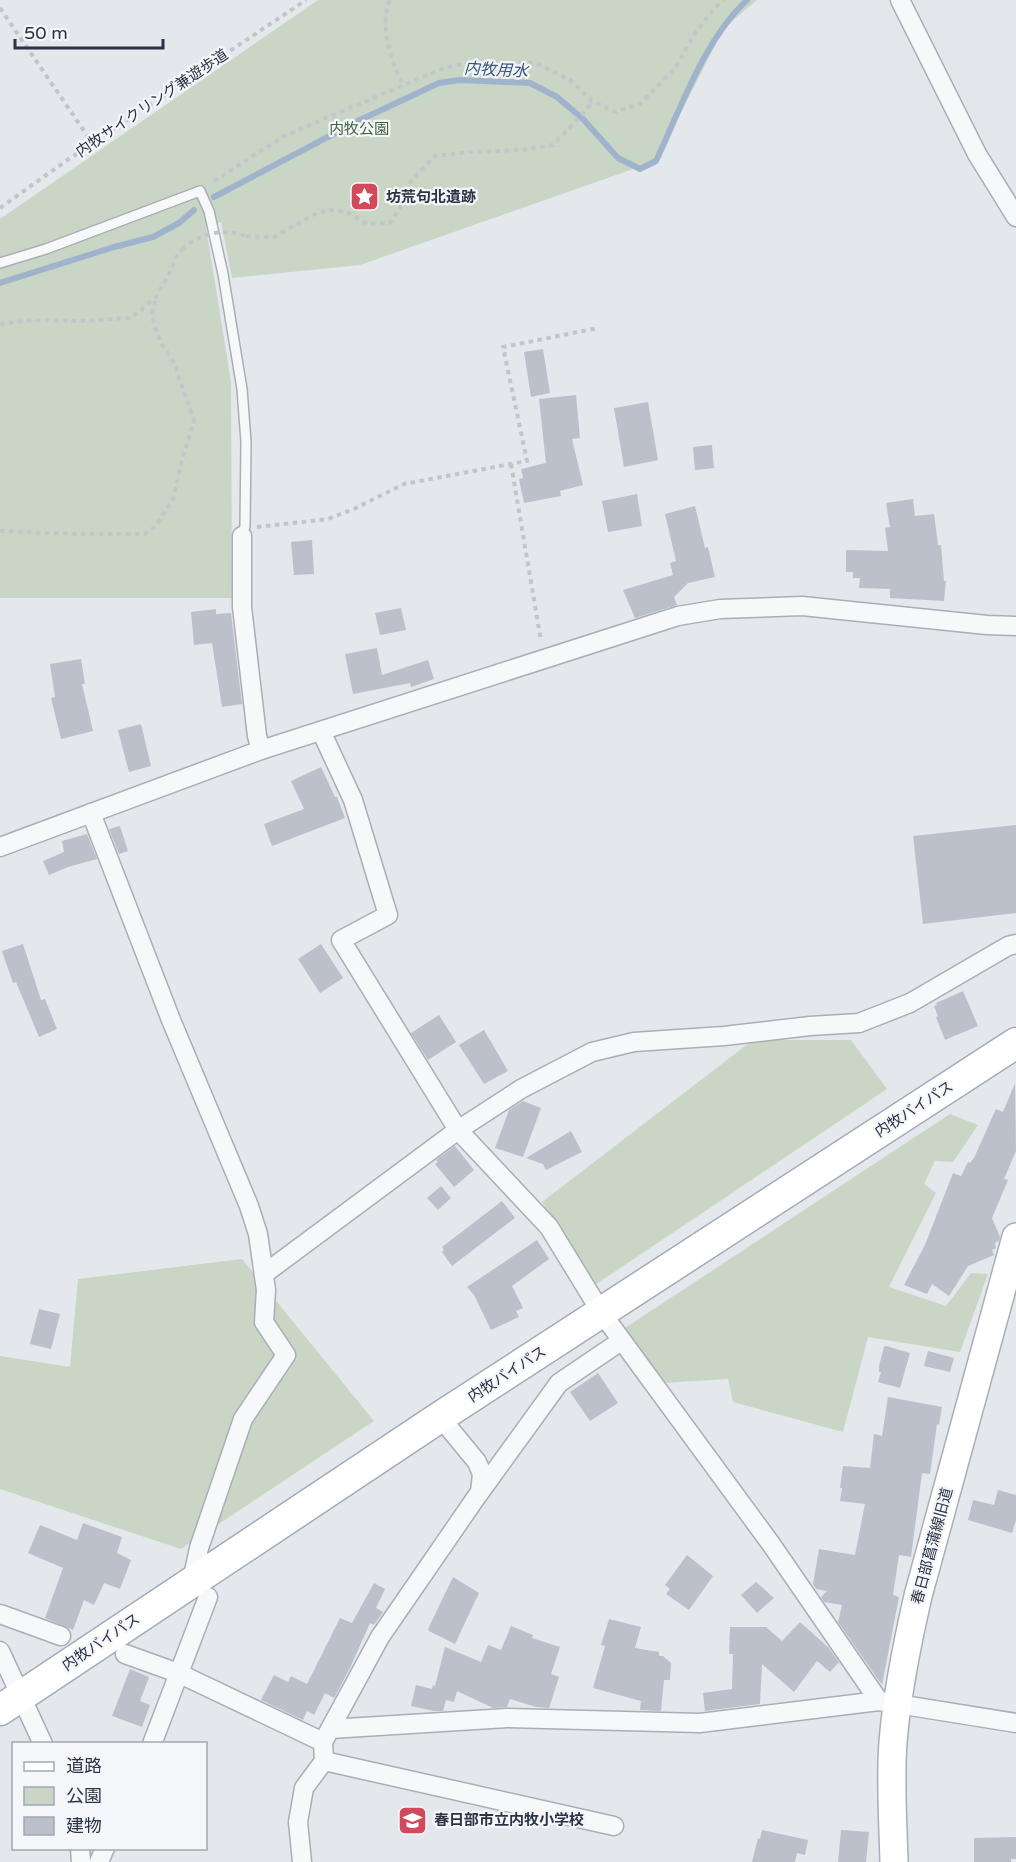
<svg xmlns="http://www.w3.org/2000/svg" width="1016" height="1862" font-family="'Varela Round','Noto Sans JP',sans-serif">
<style>
.green{fill:#c9d6c5}
.lines{fill:none;stroke-linecap:round;stroke-linejoin:round}
.stream{stroke:#9fb4cc;stroke-width:6}
.building{fill:#bbc0ca}
.lane-casing{stroke:#a9aeb7;stroke-width:12}
.street-casing{stroke:#a9aeb7;stroke-width:21}
.secondary-casing{stroke:#a9aeb7;stroke-width:30}
.primary-casing{stroke:#a3abb8;stroke-width:33}
.path{stroke:#c2c5cb;stroke-width:4;stroke-dasharray:4.5 4.5;stroke-linecap:butt}
.lane{stroke:#f7f8fa;stroke-width:9}
.street{stroke:#f7f8fa;stroke-width:18}
.secondary{stroke:#fff;stroke-width:27}
.primary{stroke:#fff;stroke-width:30}
.path-bridge{stroke:#c2c5cb;stroke-width:4;stroke-dasharray:4.5 4.5;stroke-linecap:butt}
.labels{text-anchor:middle;stroke-width:4.5;stroke-linejoin:round;paint-order:stroke}
.street-label{font-size:15px;fill:#2b3445;stroke:#f4f6f9}
.park-label{font-size:15px;fill:#3f6138;stroke:#f4f6f9}
.poi-label{font-size:15px;font-weight:bold;fill:#2b3445;stroke:#f4f6f9;text-anchor:start}
.water-label{font-size:16px;font-style:italic;fill:#34527a;stroke:#f4f6f9}
</style>
<rect width="100%" height="100%" fill="#e4e7ec"/>
<!-- green -->
<g class="green">
<path d="M318,0H757L724,28L656,161L360,265L232,278L221,222L206,227L231,382L232,598H0V219Z"/>
<path d="M753,1040H851L887,1089L595,1285L542,1202Z"/>
<path d="M950,1114L978,1125L953,1162L935,1161L924,1184L936,1193L889,1287L946,1306L971,1273L988,1274L960,1352L868,1337L843,1432L733,1402L728,1379L663,1383L625,1328Z"/>
<path d="M242,1259L374,1421L181,1549L0,1489V1356L70,1367L78,1279Z"/>
</g>
<g class="lines">
<!-- stream -->
<g class="stream">
<path d="M214,197L360,120L439,83L460,80L530,83L557,97L583,119L618,158L640,169L656,161C681,108 704,40 747,0"/>
<path d="M0,283L114,247L153,237L179,223L194,210"/>
</g>
</g>
<!-- building -->
<g class="building">
<path d="M543,349L550,393L531,397L524,352Z"/>
<path d="M576,395L580,438L572,439L583,485L560,491L561,496L524,503L519,479L523,478L521,469L546,463L539,399Z"/>
<path d="M648,402L658,460L624,467L614,408Z"/>
<path d="M712,445L714,468L695,470L693,447Z"/>
<path d="M637,494L642,526L608,532L602,501Z"/>
<path d="M913,499L915,516L934,514L938,545H941L944,581H946L944,601L890,598V589L859,588L860,578H853V572H846V550L888,551L885,528L890,527L886,503Z"/>
<path d="M695,506L705,548L708,547L715,577L688,583L674,597L677,605L635,618L623,590L673,575L670,563L676,561L665,514Z"/>
<path d="M312,540L314,574L294,575L291,542Z"/>
<path d="M401,608L406,630L380,635L375,613Z"/>
<path d="M216,609V614L231,613L242,704L222,707L212,643L194,645L191,612Z"/>
<path d="M377,648L382,675L428,660L434,679L411,687L410,683L353,694L345,654Z"/>
<path d="M81,659L85,684H82L93,731L61,739L51,698L55,697L50,664Z"/>
<path d="M141,724L151,766L129,772L118,730Z"/>
<path d="M321,767L335,797H337L345,818L272,846L264,824L304,809L291,781Z"/>
<path d="M1016,825V913L923,924L913,836Z"/>
<path d="M120,826L128,851L119,854L109,829Z"/>
<path d="M87,834L97,859L68,867L49,875L43,861L64,852L62,841Z"/>
<path d="M23,944L41,1000L45,999L57,1029L39,1037L16,982L13,983L2,951Z"/>
<path d="M321,944L343,978L320,993L298,959Z"/>
<path d="M963,991L978,1026L945,1040L936,1017L938,1016L934,1006L937,1005L936,1003Z"/>
<path d="M439,1015L456,1042L428,1060L411,1033Z"/>
<path d="M484,1030L508,1071L484,1084L459,1045Z"/>
<path d="M1015,1083L1016,1151L1004,1179L1008,1180L992,1218L1000,1237L999,1241L995,1243L996,1248L992,1250L994,1255L968,1266L949,1296L932,1284L927,1294L904,1285L925,1245L953,1173L961,1176L968,1162L970,1163L974,1158L996,1109L1003,1112Z"/>
<path d="M523,1101L541,1108L523,1157L495,1148L509,1110Z"/>
<path d="M571,1131L582,1152L546,1170L543,1164L526,1158Z"/>
<path d="M455,1146L474,1170L454,1187L435,1164L438,1162L436,1160Z"/>
<path d="M441,1186L451,1198L438,1210L427,1198Z"/>
<path d="M502,1201L515,1218L452,1266L442,1252L444,1250L442,1247Z"/>
<path d="M537,1240L549,1259L512,1286L523,1308L516,1311L519,1317L491,1330L474,1295L467,1287Z"/>
<path d="M39,1309L60,1314L51,1349L30,1344Z"/>
<path d="M886,1346L910,1353L900,1388L878,1382L881,1372H879V1366L884,1347Z"/>
<path d="M928,1351L954,1358L950,1372L924,1366Z"/>
<path d="M598,1373L618,1403L590,1421L570,1392Z"/>
<path d="M888,1397L942,1407L939,1425L937,1424L930,1474L922,1473L911,1557L899,1555L893,1595L899,1597L882,1685L838,1622L842,1605L824,1602L821,1597L827,1591L816,1589L813,1584L819,1549L855,1555L865,1504L840,1501L842,1488H840L843,1466L870,1468L874,1434L882,1436Z"/>
<path d="M998,1490L1016,1495V1520L1012,1533L968,1520L973,1500L994,1505Z"/>
<path d="M83,1523L122,1537L117,1553L131,1560L120,1589L104,1583L94,1605L84,1600L73,1630L45,1618L63,1568L28,1553L40,1525L77,1540Z"/>
<path d="M687,1555L713,1576L689,1610L666,1594L670,1589L665,1585Z"/>
<path d="M453,1577L479,1593L455,1644L429,1631L428,1629Z"/>
<path d="M756,1582L774,1598L757,1613L741,1595Z"/>
<path d="M374,1583L385,1589L376,1608L383,1612L374,1625L370,1623L350,1668L334,1698L325,1693L314,1715L307,1711L303,1720L261,1700L274,1675L288,1682L291,1676L307,1684L340,1618L352,1623Z"/>
<path d="M609,1619L641,1627L635,1648L659,1652V1656H663L671,1663L670,1680H664L661,1711L640,1710L641,1701L593,1688L605,1646L601,1645Z"/>
<path d="M800,1622L829,1648L840,1664L838,1663L830,1672L817,1661L794,1692L762,1664L760,1704L705,1711L703,1693L732,1689L733,1654H729L730,1627H766L782,1641Z"/>
<path d="M511,1626L533,1635L532,1638L560,1647L551,1674L559,1677L549,1708L536,1707L510,1699L507,1707L493,1708L457,1691L454,1702L446,1700L443,1711H434L411,1706L416,1685L432,1689L433,1685L435,1686L445,1647L481,1662L488,1645L501,1650Z"/>
<path d="M130,1669L149,1677L140,1701L150,1705L142,1727L112,1716Z"/>
<path d="M762,1830L808,1840L805,1855L797,1853L795,1862H752L758,1838L760,1839Z"/>
<path d="M841,1830L869,1832L866,1862H838Z"/>
<path d="M1016,1837V1859H1011V1862H974V1838Z"/>
</g>
<g class="lines">
<defs>
<path id="lane" d="M0,263L46,249L200,191L209,211L223,274L242,389L246,442L245,526L242,536"/>
<g id="street">
<path d="M900,0L977,154L1016,217"/>
<path d="M242,536V607L257,736L261,750"/>
<path d="M321,731L353,800L388,915L341,940L458,1130L549,1227L601,1312L771,1544L879,1701"/>
<path d="M91,813L171,1020L249,1206L258,1234L266,1290L264,1322L286,1355L243,1419L199,1548L192,1581"/>
<path d="M0,847L261,750L678,616L720,609L802,606L987,625L1016,626"/>
<path d="M264,1274L458,1130L521,1089L592,1052L634,1042L724,1036L810,1026L859,1023L910,1003L1008,946L1016,944"/>
<path d="M440,1417L477,1462L482,1474L480,1492"/>
<path d="M0,1614L61,1636"/>
<path d="M0,1651L43,1744"/>
<path d="M125,1654L178,1673L323,1742"/>
<path d="M330,1729L507,1718L700,1723L879,1701L1016,1723"/>
<path d="M152,1744L208,1597"/>
<path d="M324,1761L614,1826"/>
<path d="M80,1848L81,1862"/>
<path d="M99,1862L105,1848"/>
<path d="M302,1862L298,1822L304,1788L324,1761L323,1742L380,1637L475,1499L559,1383L621,1341"/>
</g>
<path id="secondary" d="M894,1862C893,1822 890,1781 893,1742C897,1692 907,1644 918,1596L1016,1237"/>
<path id="primary" d="M0,1710L440,1417L1016,1043"/>
</defs>
<!-- lane casing -->
<use href="#lane" class="lane-casing"/>
<!-- street casing -->
<use href="#street" class="street-casing"/>
<!-- secondary casing -->
<use href="#secondary" class="secondary-casing"/>
<!-- primary casing -->
<use href="#primary" class="primary-casing"/>
<!-- path -->
<g class="path">
<path d="M389,0C380,31 390,58 404,87"/>
<path d="M0,8L93,144"/>
<path d="M214,181L284,136L444,68L473,62L536,63L569,79L592,101L615,112L640,104L675,68L697,30L716,7L724,0"/>
<path d="M0,208L63,163L306,0"/>
<path d="M246,236L274,237L317,213L331,210L347,212L367,224L390,223L400,208L411,181L434,156L470,152L523,150L553,145L583,114L592,101"/>
<path d="M0,324L32,320L80,321L131,318L156,297L171,270L175,259L182,249"/>
<path d="M511,464L541,641"/>
<path d="M257,527L328,519L356,508L404,484L527,461L503,347L598,328"/>
<path d="M0,531L76,534H145L155,527L173,499L182,460L194,421L174,363L160,341L155,327L152,315L156,297"/>
</g>
<!-- lane -->
<use href="#lane" class="lane"/>
<!-- street -->
<use href="#street" class="street"/>
<!-- secondary -->
<use href="#secondary" class="secondary"/>
<!-- primary -->
<use href="#primary" class="primary"/>
<!-- path-bridge -->
<path class="path-bridge" d="M182,249C201,233 222,228 246,236"/>
</g>
<!-- icons -->
<defs>
<symbol id="sight-square" viewBox="-11 -11 22 22"><rect x="-9" y="-9" width="18" height="18" rx="4" fill="#d1495b" stroke="#f4f6f9"/><path d="M0-6L1.8-2.2L6-1.7L2.9 1.2L3.7 5.4L0 3.3L-3.7 5.4L-2.9 1.2L-6-1.7L-1.8-2.2Z" fill="#fff"/></symbol>
<symbol id="school-square" viewBox="-11 -11 22 22"><rect x="-9" y="-9" width="18" height="18" rx="4" fill="#d1495b" stroke="#f4f6f9"/><path d="M0-5L7-2L0 1L-7-2ZM-4 1L0 2.5L4 1V4Q0 6-4 4Z" fill="#fff"/></symbol>
</defs>
<g fill-rule="evenodd">
<use href="#sight-square" x="348" y="180" width="33" height="33"/>
<use href="#school-square" x="396" y="1804" width="33" height="33"/>
</g>
<g class="labels">
<!-- street labels -->
<g class="street-label">
<text transform="translate(152 103) rotate(-34)" y="5">内牧サイクリング兼遊歩道</text>
<text transform="translate(914 1109) rotate(-33)" y="5">内牧バイパス</text>
<text transform="translate(507 1374) rotate(-33)" y="5">内牧バイパス</text>
<text transform="translate(932 1546) rotate(-75)" y="5">春日部菖蒲線旧道</text>
<text transform="translate(101 1642) rotate(-34)" y="5">内牧バイパス</text>
</g>
<!-- park labels -->
<g class="park-label">
<text x="359" y="134">内牧公園</text>
</g>
<!-- poi labels -->
<g class="poi-label">
<text x="386" y="202">坊荒句北遺跡</text>
<text x="434" y="1825">春日部市立内牧小学校</text>
</g>
<!-- water labels -->
<g class="water-label">
<text transform="translate(496 69) rotate(3)" y="6">内牧用水</text>
</g>
</g>
<!-- legend -->
<rect x="12" y="1742" width="195" height="108" fill="#f4f6f9" stroke="#a4a8b1" stroke-width="1.5"/>
<rect x="24" y="1762" width="30" height="9" fill="#ffffff" stroke="#a4a8b1" stroke-width="1.5"/>
<text x="66" y="1772" font-size="18" fill="#2b3445">道路</text>
<rect x="24" y="1787" width="30" height="18" fill="#c9d6c5" stroke="#a4a8b1" stroke-width="1.5"/>
<text x="66" y="1802" font-size="18" fill="#2b3445">公園</text>
<rect x="24" y="1817" width="30" height="18" fill="#bbc0ca" stroke="#a4a8b1" stroke-width="1.5"/>
<text x="66" y="1832" font-size="18" fill="#2b3445">建物</text>
<!-- scale -->
<path d="M15 39v9h148v-9" fill="none" stroke="#2b3445" stroke-width="3"/>
<text x="24" y="39" font-size="18" fill="#2b3445" stroke="#f4f6f9" stroke-width="4.5" paint-order="stroke">50 m</text>
</svg>
